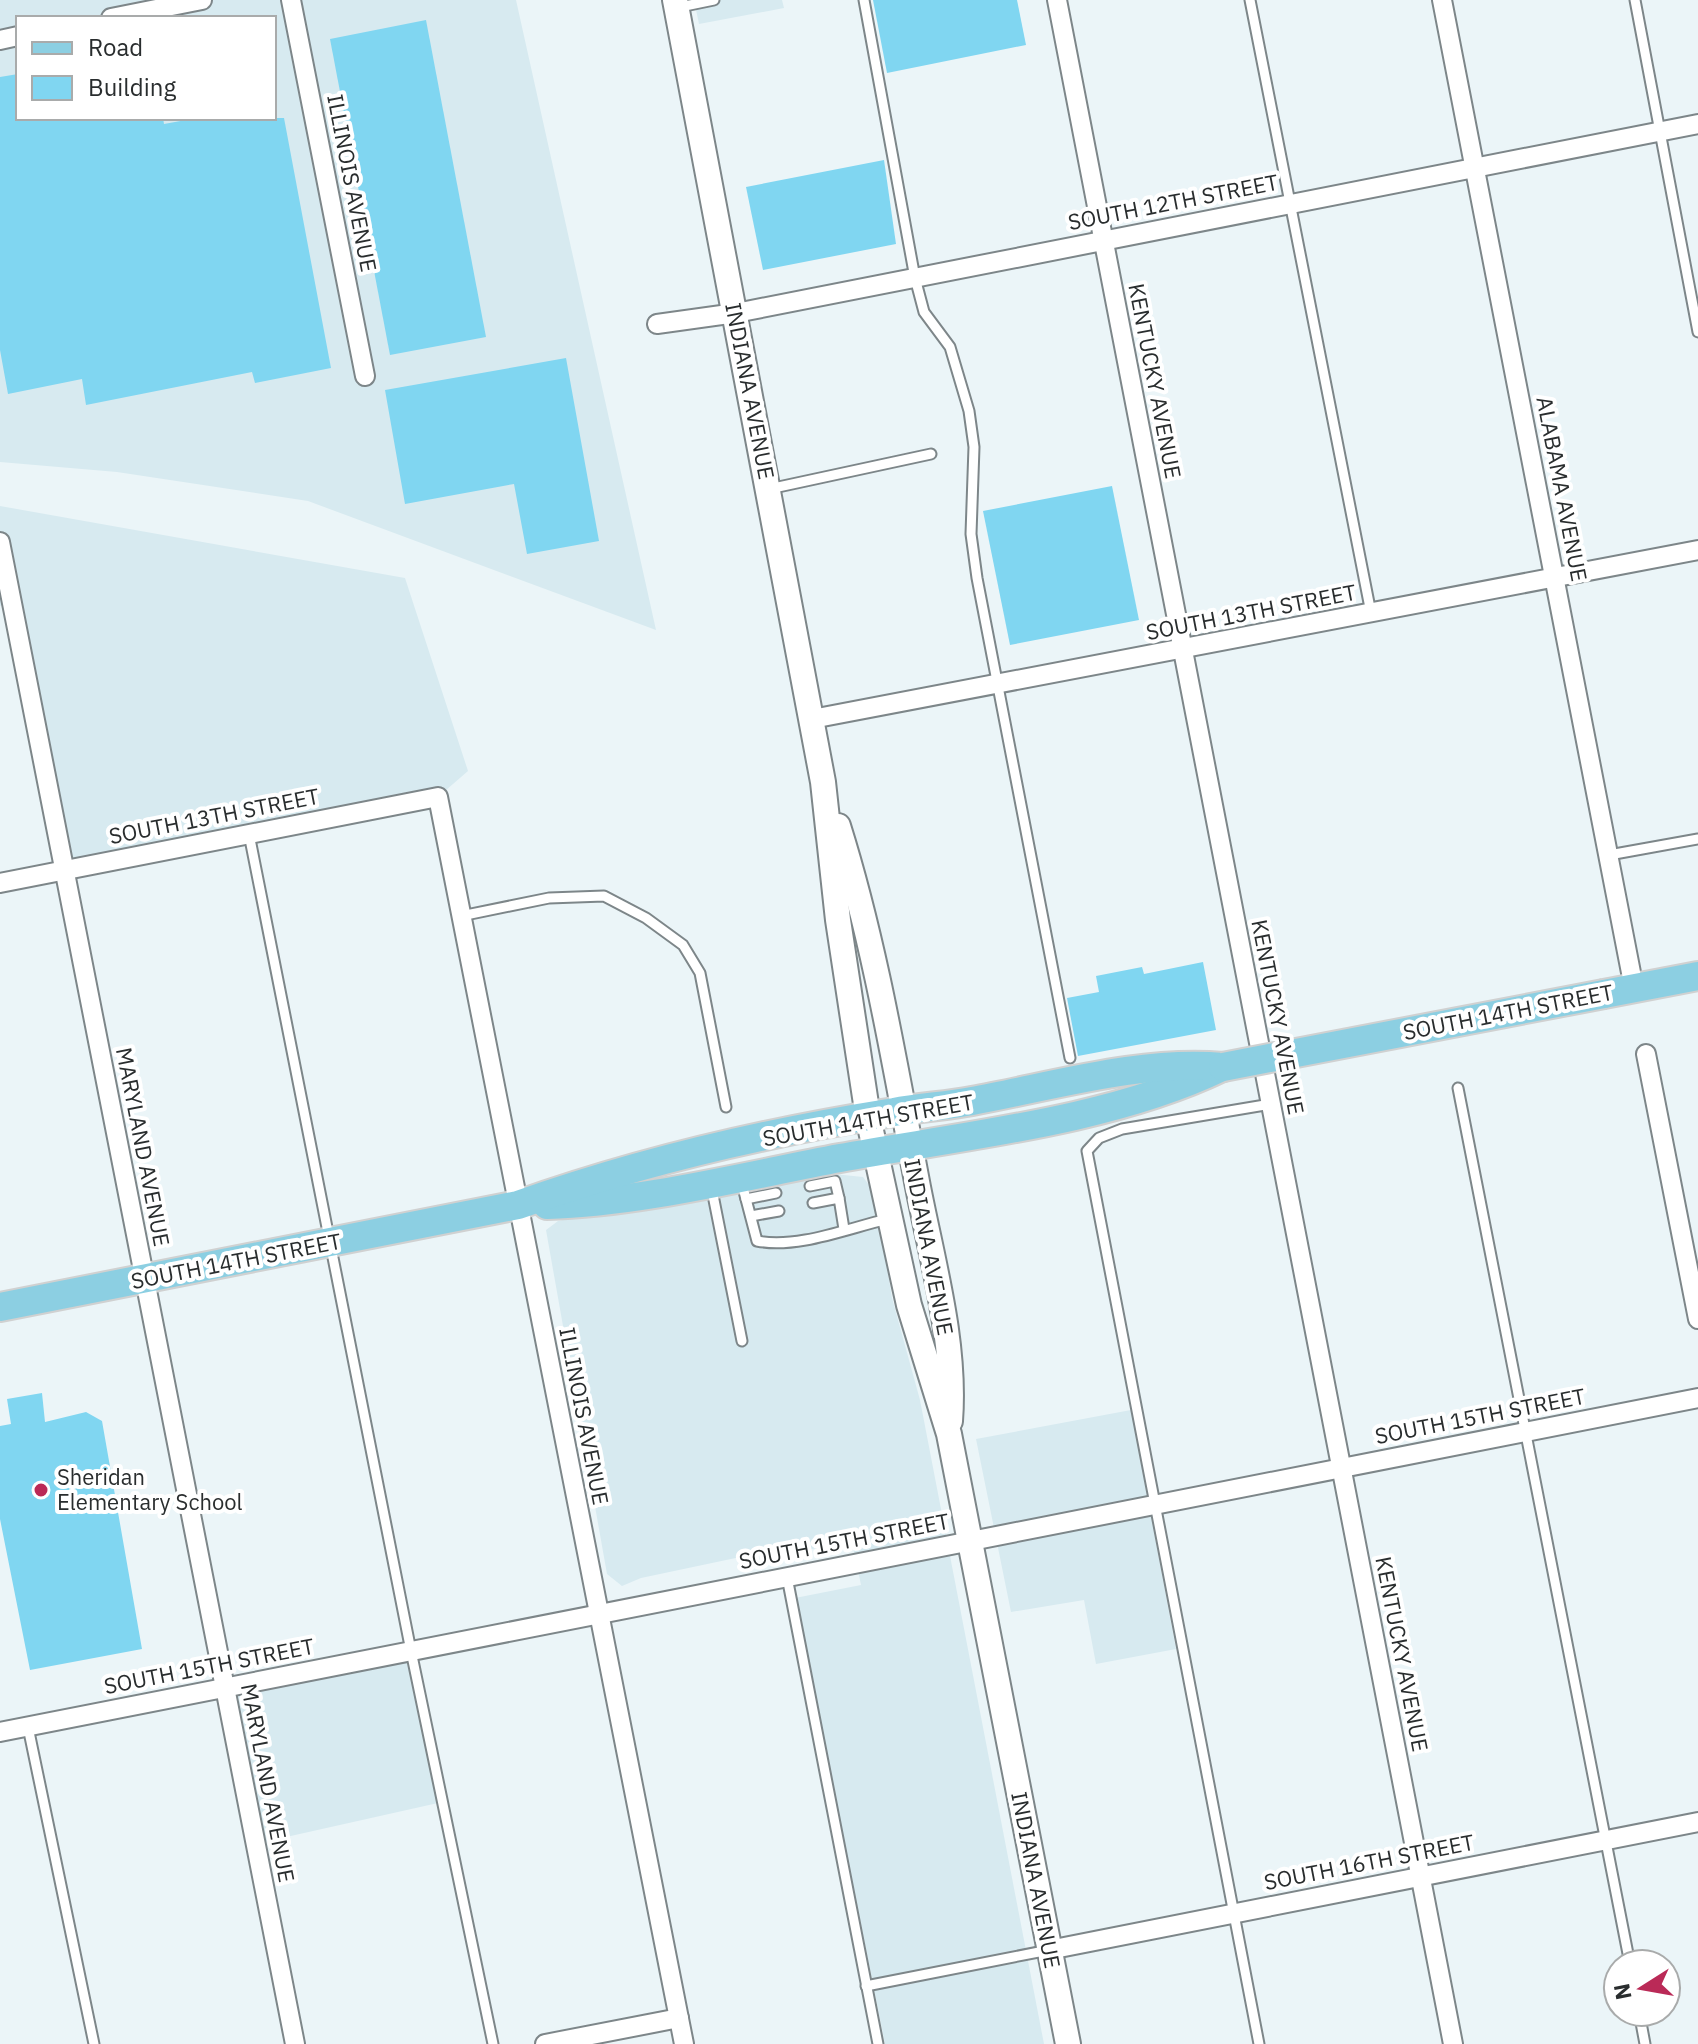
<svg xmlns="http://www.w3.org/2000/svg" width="1698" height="2044" font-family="'IBM Plex Sans',sans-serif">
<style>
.built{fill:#d7eaf0;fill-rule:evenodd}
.building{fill:#80d6f1}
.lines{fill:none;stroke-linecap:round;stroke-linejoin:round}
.service-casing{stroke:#7d8689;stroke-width:13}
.minor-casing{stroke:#7d8689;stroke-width:22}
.secondary-casing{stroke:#7d8689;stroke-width:28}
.primary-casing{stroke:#d0d1d1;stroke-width:32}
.service{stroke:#fff;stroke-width:9}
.minor{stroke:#fff;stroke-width:18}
.secondary{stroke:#fff;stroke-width:24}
.primary{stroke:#8ccfe2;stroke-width:28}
.primary-bridge-casing{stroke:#d0d1d1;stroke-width:32;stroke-linecap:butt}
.primary-bridge{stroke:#8ccfe2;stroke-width:28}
.poi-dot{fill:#ba2a57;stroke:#fff;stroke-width:3}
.labels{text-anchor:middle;stroke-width:8;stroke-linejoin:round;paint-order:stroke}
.street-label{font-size:22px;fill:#292d2e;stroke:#fff}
.poi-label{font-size:22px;fill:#292d2e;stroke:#fff;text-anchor:start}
</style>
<rect width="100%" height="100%" fill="#ebf5f8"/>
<!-- built -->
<g class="built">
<path d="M0,0H516L656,630L308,501L117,472L0,462ZM18,18H274V118H18Z"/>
<path d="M694,0H782L784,8L699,24Z"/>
<path d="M0,506L405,578L468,771L438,797L64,870L11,601L0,606Z"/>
<path d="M834,1174L863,1177L875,1193L892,1298L920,1400L1044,2044H885L795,1598L861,1585L852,1541L782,1555L764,1552L641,1578L622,1586L607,1574L546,1230L558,1221L577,1217Z"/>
<path d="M1131,1410L1176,1649L1096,1664L1084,1600L1011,1612L976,1439Z"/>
<path d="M411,1651L438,1803L255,1844L225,1688Z"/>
</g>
<!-- building -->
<g class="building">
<path d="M873,0H1017L1026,45L887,73Z"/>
<path d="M426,20L486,337L390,355L330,39Z"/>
<path d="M18,74V118H163L164,124L197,118H284L331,368L255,383L252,372L86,405L82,379L8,394L0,350V77Z"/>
<path d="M884,160L896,244L763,270L746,187Z"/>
<path d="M566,358L599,541L527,554L514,484L405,504L385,390Z"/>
<path d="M1112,486L1139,620L1010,645L983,511Z"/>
<path d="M1203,962L1216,1030L1078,1056L1067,998L1099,992L1096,976L1142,967L1144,974Z"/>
<path d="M42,1393L45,1422L86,1412L102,1421L142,1649L30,1670L0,1519V1426L11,1424L7,1399Z"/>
</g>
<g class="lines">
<defs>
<g id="service">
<path d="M864,0L915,278L924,312L950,347L969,411L974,447L971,534L977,578L1070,1058"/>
<path d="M1250,0L1371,613"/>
<path d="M1635,0L1698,332"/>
<path d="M680,7L714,0"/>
<path d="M769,489L931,454"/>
<path d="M249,834L411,1651L493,2044"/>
<path d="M1609,855L1698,839"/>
<path d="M461,916L549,898L604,896L646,918L683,945L700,973L726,1107"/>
<path d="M1458,1088L1630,1964"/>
<path d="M741,1180L757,1241C798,1249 848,1228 888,1219"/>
<path d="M711,1185L742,1341"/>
<path d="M810,1186L835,1181L839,1198"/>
<path d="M746,1199L776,1193"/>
<path d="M813,1203L839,1198L844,1229"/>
<path d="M751,1216L779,1211"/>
<path d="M787,1577L878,2044"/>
<path d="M28,1727L94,2044"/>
<path d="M866,1986L1049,1950"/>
<path d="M1639,2012L1645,2044"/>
<path d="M1259,2044L1087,1151L1099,1138L1122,1129L1271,1104"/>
</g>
<g id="minor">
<path d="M291,0L365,376"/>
<path d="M1057,0L1453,2044"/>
<path d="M1442,0L1634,988"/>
<path d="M111,18L202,0"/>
<path d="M0,40L18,36"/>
<path d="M657,324L736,313L1698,124"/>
<path d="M0,542L295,2044"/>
<path d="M812,719L1698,550"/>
<path d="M0,883L438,797L684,2044"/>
<path d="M1646,1054L1698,1319"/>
<path d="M0,1732L1698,1398"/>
<path d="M1049,1950L1698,1822"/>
<path d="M545,2044L679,2018"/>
</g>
<g id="secondary">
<path d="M675,0L823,782L838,920L868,1117L909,1305L949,1434L1068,2044"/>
<path d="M838,826C875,944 895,1066 918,1187C933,1264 956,1343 950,1421"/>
</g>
<g id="primary">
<path d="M1604,994L1698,976"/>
<path d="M547,1205C639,1203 749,1175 840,1158C961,1136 1111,1121 1222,1067"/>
<path d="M0,1307L518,1205C639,1162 768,1132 894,1112C920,1107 946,1106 972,1101C1054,1086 1139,1060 1223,1067"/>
</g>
</defs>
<!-- service casing -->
<use href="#service" class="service-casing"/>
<!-- minor casing -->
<use href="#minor" class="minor-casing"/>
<!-- secondary casing -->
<use href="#secondary" class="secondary-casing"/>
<!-- primary casing -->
<use href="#primary" class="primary-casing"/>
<!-- service -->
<use href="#service" class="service"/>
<!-- minor -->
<use href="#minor" class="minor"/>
<!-- secondary -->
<use href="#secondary" class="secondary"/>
<!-- primary -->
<use href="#primary" class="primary"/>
<defs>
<path id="primary-bridge" d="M1223,1067L1604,994"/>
</defs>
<!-- primary-bridge casing -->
<use href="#primary-bridge" class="primary-bridge-casing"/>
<!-- primary-bridge -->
<use href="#primary-bridge" class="primary-bridge"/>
</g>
<!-- markers -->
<circle class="poi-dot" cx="41" cy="1490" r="8"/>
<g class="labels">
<!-- street labels -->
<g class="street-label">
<text transform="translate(352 183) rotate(79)" y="8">ILLINOIS AVENUE</text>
<text transform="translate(1173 202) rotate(-11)" y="8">SOUTH 12TH STREET</text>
<text transform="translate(1155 381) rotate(79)" y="8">KENTUCKY AVENUE</text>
<text transform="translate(750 391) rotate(79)" y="8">INDIANA AVENUE</text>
<text transform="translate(1562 489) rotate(79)" y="8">ALABAMA AVENUE</text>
<text transform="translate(1251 612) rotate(-11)" y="8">SOUTH 13TH STREET</text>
<text transform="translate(214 816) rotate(-11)" y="8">SOUTH 13TH STREET</text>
<text transform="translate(1508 1012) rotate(-11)" y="8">SOUTH 14TH STREET</text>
<text transform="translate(1278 1017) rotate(79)" y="8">KENTUCKY AVENUE</text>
<text transform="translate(868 1120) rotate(-10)" y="8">SOUTH 14TH STREET</text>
<text transform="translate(143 1147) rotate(79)" y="8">MARYLAND AVENUE</text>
<text transform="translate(929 1247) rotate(79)" y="8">INDIANA AVENUE</text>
<text transform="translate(236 1261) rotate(-11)" y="8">SOUTH 14TH STREET</text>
<text transform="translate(584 1416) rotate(79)" y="8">ILLINOIS AVENUE</text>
<text transform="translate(1480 1416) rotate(-11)" y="8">SOUTH 15TH STREET</text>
<text transform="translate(844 1541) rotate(-11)" y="8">SOUTH 15TH STREET</text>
<text transform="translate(1402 1654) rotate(79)" y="8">KENTUCKY AVENUE</text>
<text transform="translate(209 1666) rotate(-11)" y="8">SOUTH 15TH STREET</text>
<text transform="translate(268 1783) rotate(79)" y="8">MARYLAND AVENUE</text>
<text transform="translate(1369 1862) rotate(-11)" y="8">SOUTH 16TH STREET</text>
<text transform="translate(1036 1880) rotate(79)" y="8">INDIANA AVENUE</text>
</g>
<!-- poi labels -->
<g class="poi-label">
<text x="57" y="1485">Sheridan<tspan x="57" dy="25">Elementary School</tspan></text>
</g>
</g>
<!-- legend -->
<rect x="16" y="16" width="260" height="104" fill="#ffffff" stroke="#a9abab" stroke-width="2"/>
<rect x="32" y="42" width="40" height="12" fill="#8ccfe2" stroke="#a9abab" stroke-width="2"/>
<text x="88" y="56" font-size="24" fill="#292d2e">Road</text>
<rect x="32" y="76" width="40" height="24" fill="#80d6f1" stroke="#a9abab" stroke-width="2"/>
<text x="88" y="96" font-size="24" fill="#292d2e">Building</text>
<!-- north arrow -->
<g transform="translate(1642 1988) rotate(259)"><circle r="38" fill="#ffffff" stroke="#a9abab" stroke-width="2"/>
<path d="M0-6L14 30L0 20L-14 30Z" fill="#ba2a57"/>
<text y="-12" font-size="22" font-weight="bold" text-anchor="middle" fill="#292d2e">N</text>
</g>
</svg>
